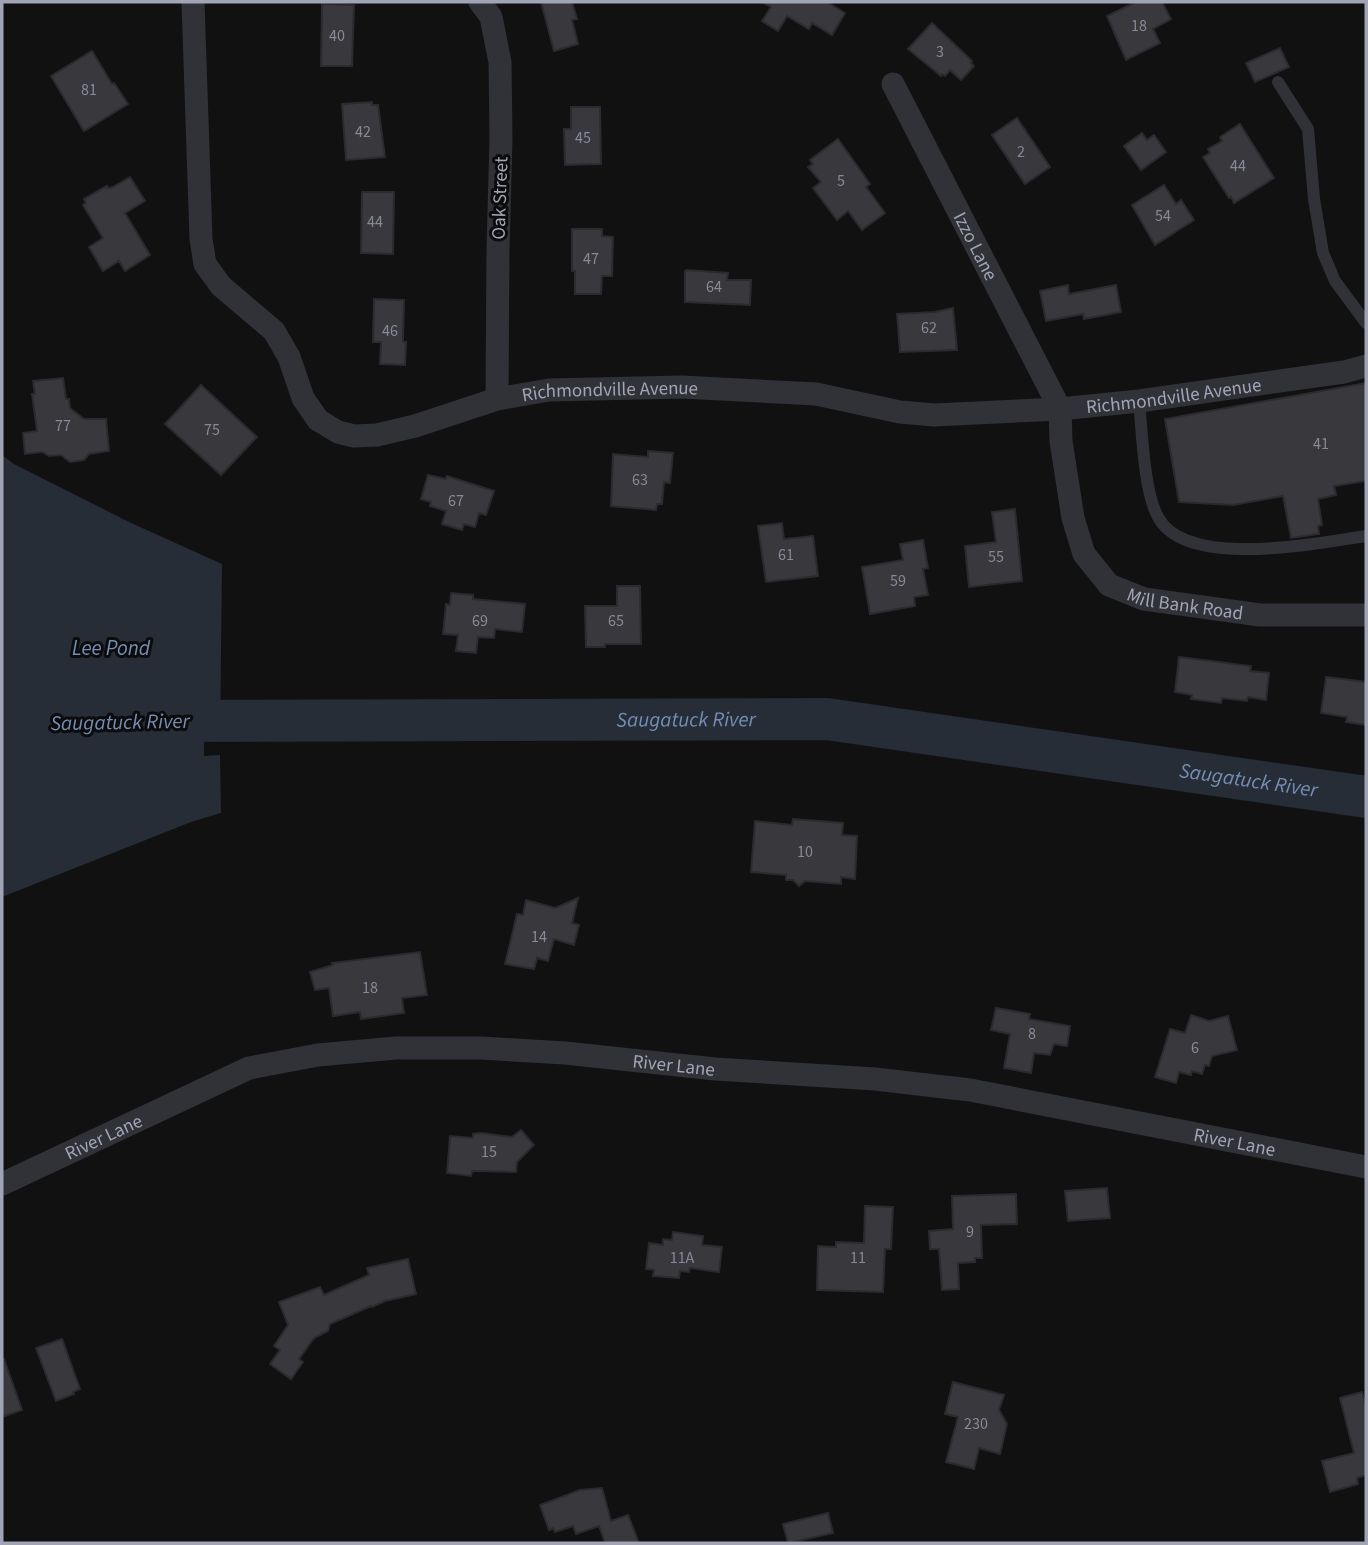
<svg xmlns="http://www.w3.org/2000/svg" width="1368" height="1545" font-family="'Source Sans 3',sans-serif">
<style>
.water{fill:#262d37}
.lines{fill:none;stroke-linecap:round;stroke-linejoin:round}
.river{stroke:#262d37;stroke-width:42}
.building{fill:#38383d;stroke:#2b2a2f;stroke-width:2}
.lane{stroke:#313238;stroke-width:12}
.street{stroke:#313238;stroke-width:23}
.labels{text-anchor:middle;stroke-width:6;stroke-linejoin:round;paint-order:stroke}
.number-label{font-size:16px;fill:#878996}
.street-label{font-size:19px;fill:#a1a4b4;stroke:#0c0c0d}
.water-label{font-size:21px;font-style:italic;fill:#748db3;stroke:#0c0c0d}
</style>
<rect width="100%" height="100%" fill="#111112"/>
<!-- water -->
<path class="water" d="M2,455L14,464L129,522L222,564L220,740L204,741V756L220,755L221,813L191,822L2,897Z"/>
<g class="lines">
<!-- river -->
<path class="river" id="s1" d="M163,721L827,719L1366,797"/>
</g>
<!-- building -->
<g class="building">
<path d="M541,2H572L577,19L572,20L578,44L554,51Z"/>
<path d="M762,2H827L845,13L832,35L812,23L809,29L787,16L778,31L762,21L771,7Z"/>
<path d="M1136,2H1162L1171,19L1153,29L1160,43L1126,60L1107,16Z"/>
<path d="M322,4L354,5L352,66H321Z"/>
<path d="M932,23L972,61L971,63L974,66L961,80L950,70L945,76L942,74L941,76L908,49Z"/>
<path d="M1280,48L1289,67L1255,82L1246,63Z"/>
<path d="M92,51L112,84L114,83L128,104L84,131L51,76Z"/>
<path d="M372,102V105H378L385,157L346,160L342,104Z"/>
<path d="M571,107H600L601,164L565,165L564,129H571Z"/>
<path d="M1017,118L1050,167L1025,184L992,135Z"/>
<path d="M1240,124L1274,178L1234,203L1231,197L1229,198L1203,157L1210,153L1208,149L1222,141L1220,137Z"/>
<path d="M1142,133L1147,140L1154,135L1166,152L1141,170L1124,146Z"/>
<path d="M838,139L870,184L866,187L885,213L862,230L848,211L837,220L813,188L821,182L808,167L813,164L810,160Z"/>
<path d="M130,177L145,201L125,213L150,255L125,271L119,261L103,271L89,247L103,238L83,205L86,203L84,199L107,186L108,188L113,187Z"/>
<path d="M1164,185L1176,204L1181,200L1194,220L1155,245L1132,205Z"/>
<path d="M362,192H394L393,254L361,253Z"/>
<path d="M572,229H602V236L613,237L612,276H602L601,294H575V271H572Z"/>
<path d="M687,270L728,273L727,280H751L750,305L685,302V271Z"/>
<path d="M1068,285L1069,294L1116,285L1121,312L1084,319L1083,314L1046,321L1040,291Z"/>
<path d="M374,299L404,300L403,342H406L405,365L380,364L381,342H373Z"/>
<path d="M953,308L957,350L900,352L897,314L935,312Z"/>
<path d="M63,378L66,399H69L70,408L84,419H106L109,451L89,454L84,460L70,462L61,455L49,456L42,452L25,454L23,433L37,431L32,394H35L33,381Z"/>
<path d="M1366,383V481L1334,486L1336,495L1318,499L1322,525L1318,526L1319,534L1291,538L1283,496L1233,505L1179,502L1165,419Z"/>
<path d="M201,385L257,437L221,475L165,424Z"/>
<path d="M648,451L673,453L670,483L664,482L662,504H657L656,510L611,506L613,454L648,457Z"/>
<path d="M428,475L446,479L447,476L494,491L486,515L479,513L475,527L464,524L462,530L442,524L446,511L430,506L431,502L421,499Z"/>
<path d="M1015,509L1022,581L969,587L965,546L996,542L992,512Z"/>
<path d="M782,523L784,539L813,536L818,576L766,582L758,526Z"/>
<path d="M923,540L928,568L923,569L928,595L914,597L915,606L870,614L862,567L903,560L900,544Z"/>
<path d="M617,586H640L641,644H605V647H586L585,606H617Z"/>
<path d="M451,593L473,595V599L525,604L522,632L495,629L494,638L478,637L476,653L456,651L458,635L443,634L446,604L450,605Z"/>
<path d="M1179,657L1251,666L1250,671L1269,673L1266,700L1248,697L1247,701L1222,698L1221,703L1191,699L1192,695L1175,692Z"/>
<path d="M1326,677L1366,682V725L1346,722L1347,717L1321,713Z"/>
<path d="M793,819L843,823L842,835L857,836L855,879L841,877V884L805,881L799,886L793,880H786V875L751,872L755,821L792,825Z"/>
<path d="M578,898L572,923L579,925L574,945L554,939L548,961L537,958L534,969L505,964L517,914L523,915L526,900L555,908Z"/>
<path d="M420,952L427,995L402,998L404,1013L361,1019L360,1012L333,1016L329,988L315,990L310,972L333,965L332,963Z"/>
<path d="M996,1008L1030,1014L1029,1019L1070,1026L1067,1046L1054,1044L1050,1055L1034,1053L1031,1073L1004,1068L1010,1034L991,1030Z"/>
<path d="M1191,1015L1209,1021L1228,1016L1237,1050L1212,1056L1209,1066L1205,1065L1202,1074L1192,1071L1191,1075L1179,1072L1176,1083L1155,1077L1170,1029L1185,1033Z"/>
<path d="M521,1130L534,1145L517,1162L516,1172L472,1171L471,1176L447,1173L450,1136L473,1138V1134L481,1133L512,1137Z"/>
<path d="M1107,1188L1110,1218L1068,1221L1065,1191Z"/>
<path d="M1016,1194L1017,1224L981,1225L982,1258H975V1262L958,1263L959,1289L942,1290L939,1249H930L929,1231L953,1229L952,1196Z"/>
<path d="M865,1206L893,1207L891,1249H885L883,1292L817,1290L818,1246L836,1247V1242L864,1243Z"/>
<path d="M673,1232L703,1236L702,1245L722,1247L719,1272L690,1268L689,1272L680,1271L679,1278L653,1276L654,1270L646,1269L649,1243L663,1245V1239L672,1240Z"/>
<path d="M408,1259L416,1294L385,1301L372,1307L371,1306L330,1324L328,1331L314,1338L299,1359L303,1362L291,1379L270,1364L280,1350L274,1346L288,1325L279,1302L320,1287L324,1295L369,1275L367,1268Z"/>
<path d="M62,1339L80,1389L73,1392L74,1394L56,1401L36,1348Z"/>
<path d="M4,1359L22,1410L2,1417V1360Z"/>
<path d="M953,1382L1004,1395L999,1410L1007,1424L1000,1454L979,1448L974,1469L946,1462L958,1417L945,1414Z"/>
<path d="M1362,1392L1366,1406V1475L1357,1478L1358,1484L1330,1492L1322,1461L1354,1453L1340,1398Z"/>
<path d="M602,1488L611,1521L628,1515L639,1543H605L599,1526L576,1534L573,1526L555,1532L553,1528L549,1530L540,1505L580,1490Z"/>
<path d="M828,1513L833,1533L788,1543L783,1524Z"/>
</g>
<g class="lines">
<!-- lane -->
<g class="lane">
<path d="M1278,82L1308,129L1314,199L1323,253L1335,281L1366,323"/>
<path d="M1139,401C1142,432 1144,492 1158,517C1186,570 1317,543 1366,536"/>
</g>
<!-- street -->
<g class="street">
<path id="s2" d="M193,2L201,239L205,264L221,286L274,331L289,357L303,398L318,420L338,432L354,436L377,435L415,426L497,399L549,390L682,387L816,394L900,412L934,415L1060,409L1139,401L1344,372L1366,366"/>
<path d="M480,2L491,17L500,62L501,139L498,248L497,399"/>
<path id="s3" d="M893,84L1060,409L1061,441L1073,518L1084,554L1109,585L1144,599L1260,615H1366"/>
<path id="s4" d="M2,1184L249,1068L318,1055L396,1048H481L565,1053L715,1069L875,1079L970,1090L1366,1167"/>
</g>
</g>
<g class="labels">
<!-- number labels -->
<g class="number-label">
<text x="1139" y="31">18</text>
<text x="337" y="41">40</text>
<text x="940" y="57">3</text>
<text x="89" y="95">81</text>
<text x="363" y="137">42</text>
<text x="583" y="143">45</text>
<text x="1021" y="157">2</text>
<text x="1238" y="171">44</text>
<text x="841" y="186">5</text>
<text x="1163" y="221">54</text>
<text x="375" y="227">44</text>
<text x="591" y="264">47</text>
<text x="714" y="292">64</text>
<text x="929" y="333">62</text>
<text x="390" y="336">46</text>
<text x="63" y="431">77</text>
<text x="212" y="435">75</text>
<text x="1321" y="449">41</text>
<text x="640" y="485">63</text>
<text x="456" y="506">67</text>
<text x="786" y="560">61</text>
<text x="996" y="562">55</text>
<text x="898" y="586">59</text>
<text x="480" y="626">69</text>
<text x="616" y="626">65</text>
<text x="805" y="857">10</text>
<text x="539" y="942">14</text>
<text x="370" y="993">18</text>
<text x="1032" y="1039">8</text>
<text x="1195" y="1053">6</text>
<text x="489" y="1157">15</text>
<text x="970" y="1237">9</text>
<text x="682" y="1263">11A</text>
<text x="858" y="1263">11</text>
<text x="976" y="1429">230</text>
</g>
<!-- street labels -->
<g class="street-label">
<text transform="translate(499 198) rotate(-88)" y="7">Oak Street</text>
<text dy="7" stroke="none"><textPath href="#s3" startOffset="182">Izzo Lane</textPath></text>
<text dy="7" stroke="none"><textPath href="#s2" startOffset="761">Richmondville Avenue</textPath></text>
<text dy="7" stroke="none"><textPath href="#s2" startOffset="1328">Richmondville Avenue</textPath></text>
<text dy="7" stroke="none"><textPath href="#s3" startOffset="632">Mill Bank Road</textPath></text>
<text dy="7" stroke="none"><textPath href="#s4" startOffset="700">River Lane</textPath></text>
<text dy="7" stroke="none"><textPath href="#s4" startOffset="112">River Lane</textPath></text>
<text dy="7" stroke="none"><textPath href="#s4" startOffset="1267">River Lane</textPath></text>
</g>
<!-- water labels -->
<g class="water-label">
<text x="111" y="655">Lee Pond</text>
<text dy="7" stroke="none"><textPath href="#s1" startOffset="523">Saugatuck River</textPath></text>
<text transform="translate(120 722) rotate(-1)" y="7">Saugatuck River</text>
<text dy="7" stroke="none"><textPath href="#s1" startOffset="1090">Saugatuck River</textPath></text>
</g>
</g>
<!-- border -->
<rect width="1368" height="1545" fill="none" stroke="#a1a4b4" stroke-width="7"/>
</svg>
